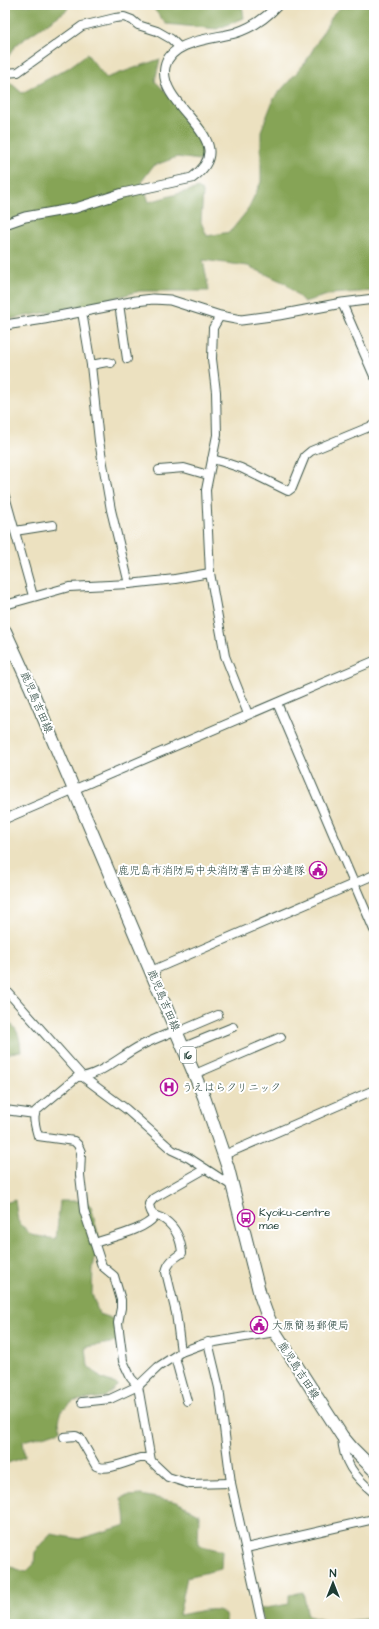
<svg xmlns="http://www.w3.org/2000/svg" width="379" height="1629" font-family="'Architects Daughter','Klee One',sans-serif">
<style>
.forest{fill:#86a457;stroke:#527046}
.lines{fill:none;stroke-linecap:round;stroke-linejoin:round}
.minor-casing{stroke:#3e5649;stroke-width:10}
.tertiary-casing{stroke:#3e5649;stroke-width:11}
.primary-casing{stroke:#3e5649;stroke-width:14}
.minor{stroke:#fff;stroke-width:8}
.tertiary{stroke:#fff;stroke-width:9}
.primary{stroke:#fff;stroke-width:12}
.labels{text-anchor:middle;stroke-width:4;stroke-linejoin:round;paint-order:stroke}
.shield{fill:#fff;stroke:#627771;stroke-width:1}
.shield-label{font-size:10px;font-weight:bold;fill:#1f3d34}
.street-label{font-size:11px;fill:#1f3d34;stroke:#fff}
.poi-label{font-size:11px;fill:#1f3d34;stroke:#fff;text-anchor:start}
</style>
<rect width="100%" height="100%" fill="#fff"/>
<filter id="ink" filterUnits="userSpaceOnUse"><feTurbulence type="fractalNoise" baseFrequency=".025" numOctaves="2"/><feDisplacementMap in="SourceGraphic" scale="8" xChannelSelector="R" yChannelSelector="G"/><feConvolveMatrix kernelMatrix="1 2 1 2 8 2 1 2 1" color-interpolation-filters="sRGB"/></filter>
<filter id="wash" filterUnits="userSpaceOnUse"><feTurbulence type="fractalNoise" baseFrequency=".012" numOctaves="4" result="noise"/><feDisplacementMap in="SourceGraphic" scale="16" xChannelSelector="R" yChannelSelector="G"/><feGaussianBlur stdDeviation="0.9" result="paint"/><feColorMatrix in="noise" values="0 0 0 0 0 0 0 0 0 0 0 0 0 0 0 0 0 1.4 0 .05"/><feComposite in="paint" operator="in"/></filter>
<g filter="url(#wash)">
<rect width="100%" height="100%" fill="#ece1c0"/>
<!-- forest -->
<g class="forest">
<path d="M5,5H69L67,10L17,44L5,61Z"/>
<path d="M158,5H242L244,18L217,29L166,24L153,8Z"/>
<path d="M344,5H374V291L331,294L304,302L285,283L248,266L203,260L209,291H140L92,304L5,320V78L22,93L68,68L87,54L106,78L160,59L155,81L205,133L207,161L177,157L153,166L142,181L149,202L198,188L203,192L201,222L207,236L230,232L247,211L261,182V131L274,98L305,63L334,13Z"/>
<path d="M5,1021C19,1027 20,1038 21,1051L5,1054Z"/>
<path d="M15,1200L18,1221L31,1235L56,1239L60,1201H84L91,1206L99,1238L93,1268L92,1294L99,1314L116,1320L117,1342L86,1347L88,1366L101,1378L118,1385L105,1397L74,1401L62,1410L59,1421L61,1431L23,1441L25,1457L5,1464V1203Z"/>
<path d="M141,1495L177,1502L199,1514L198,1545L222,1551L221,1569L187,1577L179,1615C191,1614 230,1599 226,1624H5V1565L26,1572L34,1564L35,1552L51,1534L79,1539L126,1525L125,1512L121,1498L127,1496Z"/>
<path d="M303,1592L308,1616L331,1622L366,1619L374,1621V1624H264L260,1609L289,1604V1595Z"/>
</g>
</g>
<g filter="url(#ink)">
<g class="lines">
<defs>
<g id="minor">
<path d="M5,73L18,72L82,26L115,18L124,17L132,20L138,25L157,31L171,39L179,47"/>
<path d="M342,303L374,376"/>
<path d="M119,304L127,359"/>
<path d="M82,312L91,365L99,441L111,510L129,584"/>
<path d="M220,316L213,328L212,359L216,392L217,435L206,490L210,573L225,656L248,714"/>
<path d="M91,365L107,362L111,363"/>
<path d="M212,459L223,462L241,468L288,491L292,488L305,456L311,451L374,425"/>
<path d="M159,470L184,468L208,475"/>
<path d="M5,496L33,596"/>
<path d="M15,531L53,525"/>
<path d="M5,605L69,587L129,584L175,579L210,573"/>
<path d="M277,703L374,930"/>
<path d="M5,819L374,661"/>
<path d="M151,971L374,875"/>
<path d="M5,989L83,1077L126,1109L172,1150L189,1158L232,1186"/>
<path d="M177,1030C165,1035 152,1040 140,1046C122,1055 97,1078 77,1077L36,1111C32,1118 36,1128 38,1136L74,1141L78,1145L81,1152L80,1175L84,1211L102,1266L114,1276L121,1300V1308L118,1323L123,1361L131,1378L138,1386L151,1461L168,1477L190,1484L231,1483"/>
<path d="M178,1032L218,1015"/>
<path d="M184,1047L233,1027"/>
<path d="M195,1074L281,1037"/>
<path d="M5,1110L35,1114"/>
<path d="M224,1155L374,1090"/>
<path d="M95,1243C111,1237 145,1230 154,1217"/>
<path d="M208,1342L219,1388L231,1483L262,1624"/>
<path d="M181,1352L176,1313L166,1272C168,1262 174,1258 182,1253C181,1240 176,1228 165,1220C155,1213 152,1220 149,1204L154,1198L205,1169"/>
<path d="M175,1357L187,1401"/>
<path d="M82,1402L110,1399L138,1386L158,1367L181,1352L203,1344L275,1332"/>
<path d="M342,1436C343,1463 354,1476 374,1493"/>
<path d="M64,1437L76,1436L80,1438L96,1466C106,1472 129,1461 140,1458H146L151,1461"/>
<path d="M246,1548L374,1519"/>
</g>
<g id="tertiary">
<path d="M5,224L25,217L76,208L123,193L192,178C245,140 157,109 165,67C170,40 214,39 235,33C251,28 267,17 278,5"/>
<path d="M5,325L44,319L136,301L153,299L170,300L220,316L241,320L279,315L342,303L374,299"/>
</g>
<path id="primary" d="M5,631L30,686L204,1097L228,1168L260,1295L266,1312L275,1332L342,1436L352,1448L374,1470"/>
</defs>
<!-- minor casing -->
<use href="#minor" class="minor-casing"/>
<!-- tertiary casing -->
<use href="#tertiary" class="tertiary-casing"/>
<!-- primary casing -->
<use href="#primary" class="primary-casing"/>
<!-- minor -->
<use href="#minor" class="minor"/>
<!-- tertiary -->
<use href="#tertiary" class="tertiary"/>
<!-- primary -->
<use href="#primary" class="primary"/>
</g>
</g>
<!-- icons -->
<defs>
<symbol id="civic-ring" viewBox="-11 -11 22 22"><circle r="9.5" fill="#fff" stroke="#b5179e" stroke-width="1.5"/><path d="M-.6-6.5H3V-4.5H.6V-3L4-1V1h2V6H-6V1h2V-1L-.6-3ZM-1.2 2.5V6h2.4V2.5Z" fill="#b5179e"/></symbol>
<symbol id="hospital-ring" viewBox="-11 -11 22 22"><circle r="9.5" fill="#fff" stroke="#b5179e" stroke-width="1.5"/><path d="M-5-5h3v3.5h4V-5h3V5h-3V1.5h-4V5h-3Z" fill="#b5179e"/></symbol>
<symbol id="bus-ring" viewBox="-11 -11 22 22"><circle r="9.5" fill="#fff" stroke="#b5179e" stroke-width="1.5"/><path d="M-5-6H5V4H4V6H2V4H-2V6H-4V4H-5ZM-3.5-4V0h7V-4ZM-3.5 1.2v1.5H-2V1.2ZM2 1.2v1.5H3.5V1.2Z" fill="#b5179e"/></symbol>
</defs>
<g fill-rule="evenodd">
<use href="#civic-ring" x="308" y="860" width="20" height="20"/>
<use href="#hospital-ring" x="159" y="1077" width="20" height="20"/>
<use href="#bus-ring" x="236" y="1208" width="20" height="20"/>
<use href="#civic-ring" x="249" y="1315" width="20" height="20"/>
</g>
<g class="labels">
<!-- shield labels -->
<rect class="shield" x="180" y="1047" width="16" height="16" rx="3"/>
<g class="shield-label">
<text x="188" y="1059">16</text>
</g>
<!-- street labels -->
<g class="street-label">
<text transform="translate(37 702) rotate(67)" y="4">鹿児島吉田線</text>
<text transform="translate(164 1000) rotate(67)" y="4">鹿児島吉田線</text>
<text transform="translate(299 1370) rotate(57)" y="4">鹿児島吉田線</text>
</g>
<!-- poi labels -->
<g class="poi-label">
<text x="305" y="874" text-anchor="end">鹿児島市消防局中央消防署吉田分遣隊</text>
<text x="182" y="1091">うえはらクリニック</text>
<text x="259" y="1216">Kyoiku-centre<tspan x="259" dy="13">mae</tspan></text>
<text x="272" y="1329">大原簡易郵便局</text>
</g>
</g>
<!-- margin -->
<rect width="379" height="1629" fill="none" stroke="#fff" stroke-width="20"/>
<!-- north arrow -->
<g transform="translate(333 1583)" stroke="#ffffff" stroke-width="3" paint-order="stroke">
<path d="M0-3L7 15L0 10L-7 15Z" fill="#1f3d34"/>
<text y="-6" font-size="11" font-weight="bold" text-anchor="middle" fill="#1f3d34">N</text>
</g>
</svg>
